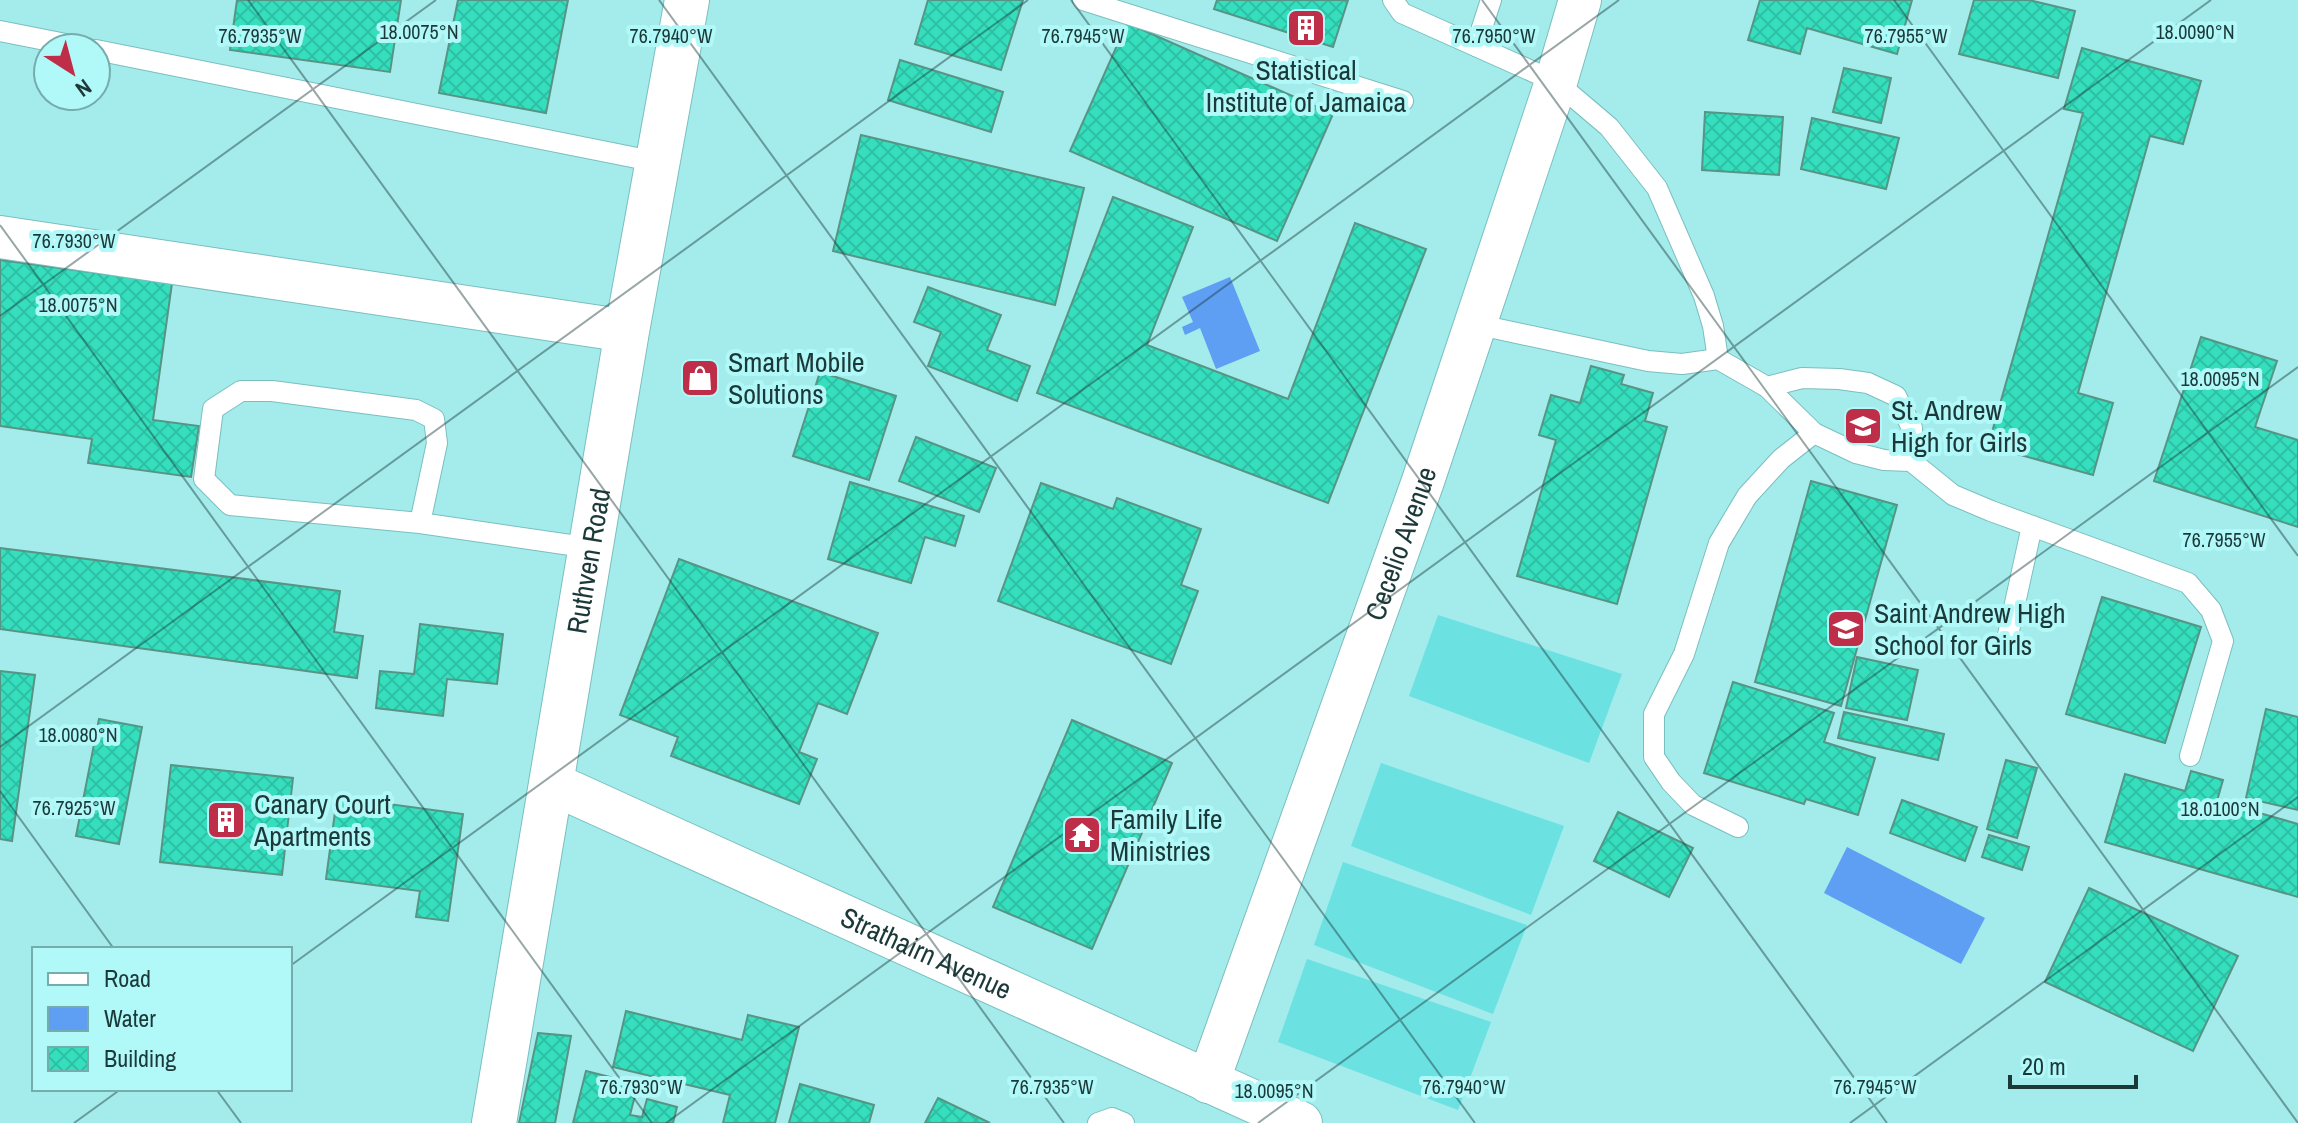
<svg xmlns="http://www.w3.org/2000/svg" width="2298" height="1123" font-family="'Archivo Narrow',sans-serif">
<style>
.garden{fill:#6be1e2}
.water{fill:#5e9ef3}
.building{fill:url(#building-cross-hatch);stroke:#569585;stroke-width:2}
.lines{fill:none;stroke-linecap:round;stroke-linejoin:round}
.lane-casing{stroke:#7abfbf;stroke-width:22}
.street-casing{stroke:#7abfbf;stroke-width:44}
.secondary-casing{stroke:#7abfbf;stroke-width:46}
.lane{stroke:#fff;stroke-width:20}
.street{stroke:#fff;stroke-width:42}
.secondary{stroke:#fff;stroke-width:44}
.ticks{fill:none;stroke:#1c3939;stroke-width:2;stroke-opacity:0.45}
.labels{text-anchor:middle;stroke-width:8;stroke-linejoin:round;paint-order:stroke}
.poi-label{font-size:28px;fill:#1c3939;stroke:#b1f8f8;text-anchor:start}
.street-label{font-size:28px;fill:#1c3939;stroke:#b1f8f8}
.ticks-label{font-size:20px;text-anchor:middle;fill:#1c3939;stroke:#b1f8f8;stroke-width:8;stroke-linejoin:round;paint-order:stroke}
</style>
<defs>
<pattern id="building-cross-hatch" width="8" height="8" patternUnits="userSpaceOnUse" patternTransform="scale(2)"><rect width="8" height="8" fill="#35dfbe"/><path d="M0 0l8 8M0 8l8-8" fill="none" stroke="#2ec0a4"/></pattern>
</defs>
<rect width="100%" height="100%" fill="#a4ebeb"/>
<!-- garden -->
<g class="garden">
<path d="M1438,615L1622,674L1589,763L1409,696Z"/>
<path d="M1381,763L1564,826L1531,915L1351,846Z"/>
<path d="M1343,862L1527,925L1493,1014L1314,945Z"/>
<path d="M1307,959L1491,1022L1458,1110L1278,1042Z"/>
</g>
<!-- water -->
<g class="water">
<path d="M1230,277L1260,351L1216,369L1200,328L1185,335L1182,327L1193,322L1182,297Z"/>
<path d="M1847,847L1985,918L1961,964L1824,893Z"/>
</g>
<!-- building -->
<g class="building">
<path d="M237,0H401L390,72L230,50Z"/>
<path d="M458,0H568L546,113L439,93Z"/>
<path d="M928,0H1023L1001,70L915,44Z"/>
<path d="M1217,0H1348L1333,47L1214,9Z"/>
<path d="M1760,0H1912L1897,54L1807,28L1800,54L1748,40Z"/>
<path d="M1974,0H2029L2075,11L2058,78L1959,54Z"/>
<path d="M1127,23L1333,114L1277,241L1070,151Z"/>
<path d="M2082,48L2201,81L2183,144L2150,136L2078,393L2113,403L2093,475L1988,446L2083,113L2064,109Z"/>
<path d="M900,60L1003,92L991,132L888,100Z"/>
<path d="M1844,68L1891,78L1881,123L1833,112Z"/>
<path d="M1705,112L1783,117L1779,175L1702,170Z"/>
<path d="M1812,118L1899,138L1886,189L1801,169Z"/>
<path d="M861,135L1084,188L1055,305L833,251Z"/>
<path d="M1113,197L1193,227L1147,345L1288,399L1355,223L1426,249L1328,503L1037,393Z"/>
<path d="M0,260L172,283L153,420L199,426L191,477L88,463L92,439L0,426Z"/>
<path d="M928,287L1001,315L987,350L1030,366L1017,401L928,366L941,332L914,322Z"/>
<path d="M2201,337L2277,361L2255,427L2298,440V527L2154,481Z"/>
<path d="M1591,366L1624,375L1621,384L1653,393L1645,421L1667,427L1617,604L1517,576L1556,440L1539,435L1551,395L1580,403Z"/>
<path d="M820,372L896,396L869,480L793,456Z"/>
<path d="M916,437L996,468L979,512L899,481Z"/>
<path d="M1811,481L1897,505L1841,706L1755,682Z"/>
<path d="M850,482L964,516L955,546L925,537L911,583L828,559Z"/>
<path d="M1041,483L1113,509L1117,498L1201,529L1181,585L1198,591L1171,664L998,601Z"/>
<path d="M0,548L340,591L334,632L363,636L357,678L0,629Z"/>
<path d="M679,559L878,633L847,714L818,703L799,752L817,759L799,804L671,756L678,737L620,715Z"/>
<path d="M2102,597L2201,627L2165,743L2066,714Z"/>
<path d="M420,624L503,634L497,684L447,679L443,716L376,708L380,671L414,674Z"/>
<path d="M1857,657L1918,670L1907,720L1846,708Z"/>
<path d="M0,671L35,675L12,841L0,839Z"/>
<path d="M1733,682L1834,713L1824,742L1875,758L1858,815L1806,799L1804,804L1704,773Z"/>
<path d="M2266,709L2298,717V810L2246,798Z"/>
<path d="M1844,712L1944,734L1938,760L1838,738Z"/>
<path d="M99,719L142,727L119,844L76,836Z"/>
<path d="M1072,720L1172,763L1092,949L993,907Z"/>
<path d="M2006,760L2037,768L2017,838L1987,829Z"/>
<path d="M171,765L293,778L282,875L160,862Z"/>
<path d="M2191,771L2223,780L2217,801L2298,824V897L2105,842L2125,774L2185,791Z"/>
<path d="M337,797L463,814L448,921L416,917L420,891L326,879Z"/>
<path d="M1902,800L1977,827L1965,861L1890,833Z"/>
<path d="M1618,812L1693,848L1669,897L1594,861Z"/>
<path d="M1989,835L2029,847L2022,870L1982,857Z"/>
<path d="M2089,888L2238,956L2193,1051L2045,982Z"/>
<path d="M626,1011L742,1040L748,1015L799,1027L775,1123H723L730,1095L613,1067Z"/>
<path d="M538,1033L571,1036L555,1123H519Z"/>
<path d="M586,1071L638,1084L630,1115L642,1117L647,1099L677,1107L673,1123H573Z"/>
<path d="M800,1084L874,1105L869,1123H789Z"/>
<path d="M938,1098L990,1123H925Z"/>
</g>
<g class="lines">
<defs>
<g id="lane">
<path d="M1083,0L1403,101"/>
<path d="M1393,0L1402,13L1556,82L1609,127L1657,188L1704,296L1713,326L1718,359"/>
<path d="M0,31L86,48"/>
<path d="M1476,46L1491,0"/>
<path d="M96,50L657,162"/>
<path d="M1475,324L1648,361L1682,364L1718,359L1767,387L1814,433L1856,453L1884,460L1911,461L1953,495L1991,511L2188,583L2211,610L2223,641L2190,756"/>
<path d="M1767,387L1802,378L1839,379L1868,383L1896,396L1912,428L1911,461"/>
<path d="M420,523L437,443L434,419L416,410L272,391H241L213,409L204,479L230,505L420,523L591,548"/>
<path d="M2008,635L2032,526"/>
<path d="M1738,827L1693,805L1671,782L1654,757V714L1684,654L1719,543L1747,496L1781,459L1814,433"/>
<path d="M1098,1123L1112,1118L1124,1123"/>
</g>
<g id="street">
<path d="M0,237L627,331"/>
<path id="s1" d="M551,783L1301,1123"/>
<path id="s2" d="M1208,1082L1423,481L1556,82L1580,0"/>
</g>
<g id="secondary">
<path id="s3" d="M494,1123L627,331L687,0"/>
</g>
</defs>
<!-- lane casing -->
<use href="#lane" class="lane-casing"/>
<!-- street casing -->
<use href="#street" class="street-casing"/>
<!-- secondary casing -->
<use href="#secondary" class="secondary-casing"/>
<!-- lane -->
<use href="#lane" class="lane"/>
<!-- street -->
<use href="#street" class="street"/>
<!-- secondary -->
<use href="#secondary" class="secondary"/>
</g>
<!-- ticks -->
<path class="ticks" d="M248,0L1064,1123M659,0L1475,1123M1071,0L1887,1123M1482,0L2298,1123M1894,0L2298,556M0,225L652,1123M0,316L436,0M0,747L1028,0M0,791L114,949M290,966L1619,0M216,1089L241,1123M74,1123L121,1089M666,1123L2211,0M1258,1123L2298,367M1850,1123L2298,797"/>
<!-- icons -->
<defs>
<symbol id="building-square" viewBox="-11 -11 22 22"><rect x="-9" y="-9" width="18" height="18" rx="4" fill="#bf2e49" stroke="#b1f8f8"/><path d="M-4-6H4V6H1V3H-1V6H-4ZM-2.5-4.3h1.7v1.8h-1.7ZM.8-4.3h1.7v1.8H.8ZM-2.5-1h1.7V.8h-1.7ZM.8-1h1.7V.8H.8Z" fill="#fff"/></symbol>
<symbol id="shop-square" viewBox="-11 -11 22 22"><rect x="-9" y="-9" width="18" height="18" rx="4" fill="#bf2e49" stroke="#b1f8f8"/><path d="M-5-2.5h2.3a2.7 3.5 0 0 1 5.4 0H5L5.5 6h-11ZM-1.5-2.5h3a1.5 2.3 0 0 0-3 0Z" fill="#fff"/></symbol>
<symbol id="school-square" viewBox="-11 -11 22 22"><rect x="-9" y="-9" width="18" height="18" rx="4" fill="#bf2e49" stroke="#b1f8f8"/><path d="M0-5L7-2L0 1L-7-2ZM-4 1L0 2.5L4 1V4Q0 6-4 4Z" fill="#fff"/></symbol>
<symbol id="temple-square" viewBox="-11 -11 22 22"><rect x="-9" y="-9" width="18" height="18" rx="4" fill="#bf2e49" stroke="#b1f8f8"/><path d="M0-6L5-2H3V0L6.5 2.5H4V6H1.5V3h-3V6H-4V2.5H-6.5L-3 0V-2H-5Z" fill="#fff"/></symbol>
</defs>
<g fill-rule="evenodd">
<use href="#building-square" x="1284" y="6" width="44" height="44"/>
<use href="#shop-square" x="678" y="356" width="44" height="44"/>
<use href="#school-square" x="1841" y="404" width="44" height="44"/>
<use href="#school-square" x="1824" y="607" width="44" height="44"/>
<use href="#building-square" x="204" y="798" width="44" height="44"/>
<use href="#temple-square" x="1060" y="813" width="44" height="44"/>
</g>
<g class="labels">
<!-- poi labels -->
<g class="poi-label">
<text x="1306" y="80" text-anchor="middle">Statistical<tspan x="1306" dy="32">Institute of Jamaica</tspan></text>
<text x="728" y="372">Smart Mobile<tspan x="728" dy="32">Solutions</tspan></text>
<text x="1891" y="420">St. Andrew<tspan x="1891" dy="32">High for Girls</tspan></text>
<text x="1874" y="623">Saint Andrew High<tspan x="1874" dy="32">School for Girls</tspan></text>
<text x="254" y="814">Canary Court<tspan x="254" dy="32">Apartments</tspan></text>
<text x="1110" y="829">Family Life<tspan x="1110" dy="32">Ministries</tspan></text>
</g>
<!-- street labels -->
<g class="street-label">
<text dy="10" stroke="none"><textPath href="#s2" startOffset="572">Cecelio Avenue</textPath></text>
<text dy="10" stroke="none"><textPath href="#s3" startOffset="570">Ruthven Road</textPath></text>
<text dy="10" stroke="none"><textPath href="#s1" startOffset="412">Strathairn Avenue</textPath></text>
</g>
</g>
<g class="ticks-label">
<text x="419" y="39">18.0075°N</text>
<text x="2195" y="39">18.0090°N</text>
<text x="260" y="43">76.7935°W</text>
<text x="671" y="43">76.7940°W</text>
<text x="1083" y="43">76.7945°W</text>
<text x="1494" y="43">76.7950°W</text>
<text x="1906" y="43">76.7955°W</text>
<text x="74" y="248">76.7930°W</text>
<text x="78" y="312">18.0075°N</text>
<text x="2220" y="386">18.0095°N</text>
<text x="2224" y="547">76.7955°W</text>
<text x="78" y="742">18.0080°N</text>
<text x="74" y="815">76.7925°W</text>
<text x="2220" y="816">18.0100°N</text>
<text x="641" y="1094">76.7930°W</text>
<text x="1052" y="1094">76.7935°W</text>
<text x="1464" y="1094">76.7940°W</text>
<text x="1875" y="1094">76.7945°W</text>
<text x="1274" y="1098">18.0095°N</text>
</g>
<!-- legend -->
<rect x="32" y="947" width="260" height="144" fill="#b1f8f8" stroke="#75acac" stroke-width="2"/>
<rect x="48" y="973" width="40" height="12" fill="#ffffff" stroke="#75acac" stroke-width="2"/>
<text x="104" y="987" font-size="24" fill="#1c3939">Road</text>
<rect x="48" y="1007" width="40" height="24" fill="#5e9ef3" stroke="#75acac" stroke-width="2"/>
<text x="104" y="1027" font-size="24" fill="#1c3939">Water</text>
<rect x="48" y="1047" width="40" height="24" fill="url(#building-cross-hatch)" stroke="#75acac" stroke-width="2"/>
<text x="104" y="1067" font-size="24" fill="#1c3939">Building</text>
<!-- north arrow -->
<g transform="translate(72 72) rotate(144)"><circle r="38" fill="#b1f8f8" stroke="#75acac" stroke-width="2"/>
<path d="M0-6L14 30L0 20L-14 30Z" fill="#bf2e49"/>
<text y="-12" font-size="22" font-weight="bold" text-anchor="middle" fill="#1c3939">N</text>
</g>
<!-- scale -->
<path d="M2010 1075v12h126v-12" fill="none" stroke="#1c3939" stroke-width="4"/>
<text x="2022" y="1075" font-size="24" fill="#1c3939" stroke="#b1f8f8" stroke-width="6" paint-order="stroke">20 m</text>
</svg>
